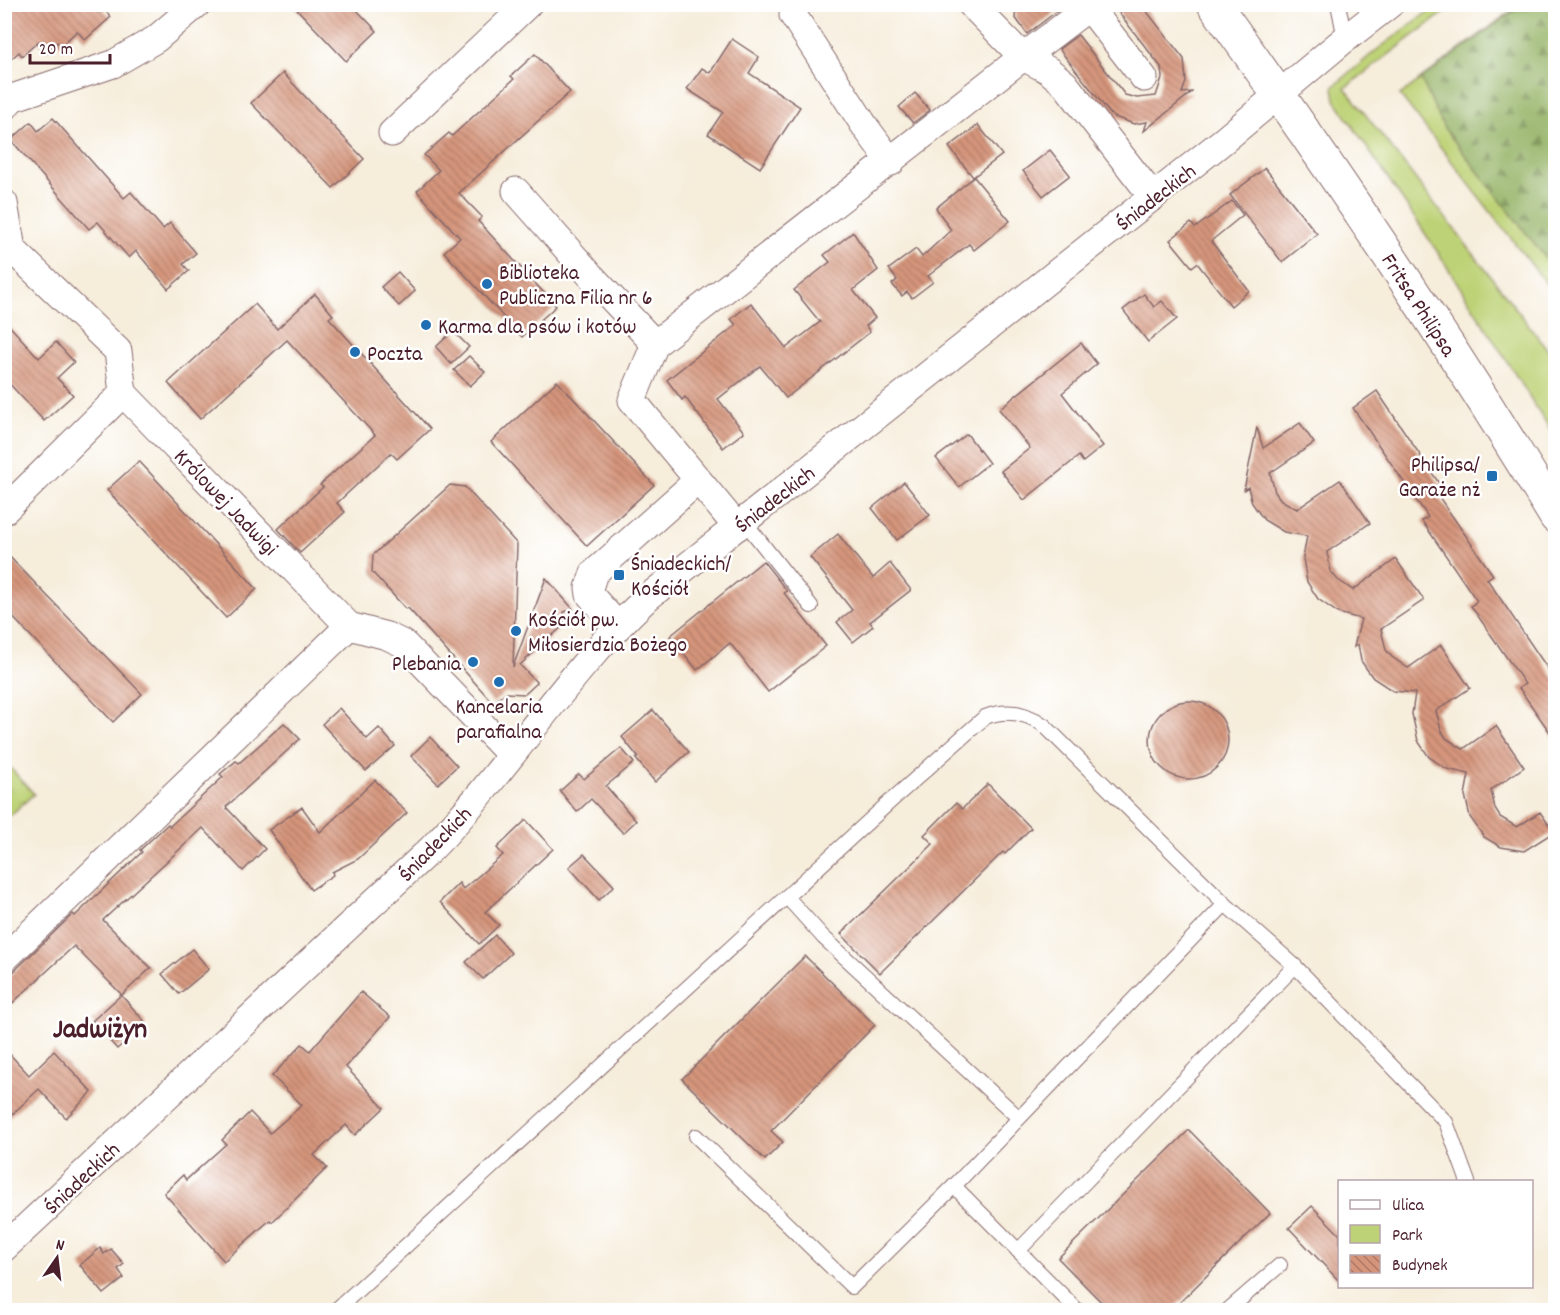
<svg xmlns="http://www.w3.org/2000/svg" width="1560" height="1315" font-family="Dekko,sans-serif">
<style>
.green{fill:#bdd276;stroke:#847850;stroke-width:1.5}
.forest{fill:url(#forest-firs);stroke:#706a49;stroke-width:1.5}
.park{fill:url(#park-crowns);stroke:#847850;stroke-width:1.5}
.building{fill:url(#building-back-hatch)}
.lines{fill:none;stroke-linecap:round;stroke-linejoin:round}
.lane-casing{stroke:#866769;stroke-width:16}
.street-casing{stroke:#866769;stroke-width:29}
.secondary-casing{stroke:#866769;stroke-width:35}
.lane{stroke:#fff;stroke-width:14}
.street{stroke:#fff;stroke-width:27}
.secondary{stroke:#fff;stroke-width:33}
.poi-dot{fill:#1f6fb2;stroke:#fff;stroke-width:2}
.labels{text-anchor:middle;stroke-width:5;stroke-linejoin:round;paint-order:stroke}
.street-label{font-size:22px;fill:#4a1f2b;stroke:#fff}
.poi-label{font-size:22px;fill:#4a1f2b;stroke:#fff;text-anchor:start}
.district-label{font-size:28px;font-weight:bold;fill:#4a1f2b;stroke:#fff}
</style>
<defs>
<pattern id="forest-firs" width="22" height="20" patternUnits="userSpaceOnUse" patternTransform="scale(1.5)"><rect width="22" height="20" fill="#96b467"/><path d="M5 1l3.5 6h-7zM16 11l3.5 6h-7z" fill="#7c9255"/></pattern>
<pattern id="park-crowns" width="20" height="18" patternUnits="userSpaceOnUse" patternTransform="scale(1.5)"><rect width="20" height="18" fill="#bdd276"/><path d="M2 6a3 3 0 1 1 6 0M12 15a3 3 0 1 1 6 0" fill="none" stroke="#a4b466"/></pattern>
<pattern id="building-back-hatch" width="6" height="6" patternUnits="userSpaceOnUse" patternTransform="scale(1.5)"><rect width="6" height="6" fill="#d5957b"/><path d="M-1 5l2 2M0 0l6 6M5-1l2 2" fill="none" stroke="#af7965"/></pattern>
</defs>
<rect width="100%" height="100%" fill="#fff"/>
<filter id="ink" filterUnits="userSpaceOnUse"><feTurbulence type="fractalNoise" baseFrequency=".0167" numOctaves="2"/><feDisplacementMap in="SourceGraphic" scale="12" xChannelSelector="R" yChannelSelector="G"/><feConvolveMatrix kernelMatrix="1 2 1 2 8 2 1 2 1" color-interpolation-filters="sRGB"/></filter>
<filter id="wash" filterUnits="userSpaceOnUse"><feTurbulence type="fractalNoise" baseFrequency=".008" numOctaves="4" result="noise"/><feDisplacementMap in="SourceGraphic" scale="24" xChannelSelector="R" yChannelSelector="G"/><feGaussianBlur stdDeviation="1.35" result="paint"/><feColorMatrix in="noise" values="0 0 0 0 0 0 0 0 0 0 0 0 0 0 0 0 0 1.4 0 .05"/><feComposite in="paint" operator="in"/></filter>
<g filter="url(#wash)">
<rect width="100%" height="100%" fill="#f6eddb"/>
<!-- green -->
<g class="green">
<path d="M1437,5H1454L1345,88L1555,359V437L1439,254L1335,100L1333,87L1374,52Z"/>
<path d="M1519,5H1555V295L1400,95Z"/>
</g>
<!-- forest -->
<path class="forest" d="M1522,5H1555V270L1444,128L1421,79Z"/>
<!-- park -->
<path class="park" d="M4,761L34,794L5,820H4Z"/>
<g id="blocks">
<!-- building -->
<g class="building">
<path d="M11,4H99L111,17L85,40L77,31L61,46L57,42L47,51L39,41L22,56L19,52L4,65V10Z"/>
<path d="M292,4H351L377,31L346,61Z"/>
<path d="M1017,4H1066L1027,34L1015,17Z"/>
<path d="M1112,4H1141L1184,59L1186,82L1182,93L1192,92L1144,131L1147,122L1134,124L1112,116L1059,49L1078,35L1125,95L1137,98L1156,96L1162,78L1161,67Z"/>
<path d="M732,39L759,57L749,73L800,107L760,168L708,134L723,112L687,89L702,68L710,73Z"/>
<path d="M535,54L570,92L459,193L482,217L478,221L556,306L522,337L444,252L460,238L417,191L439,170L424,155L449,133L452,136L514,79L511,76Z"/>
<path d="M283,73L364,159L333,188L251,103Z"/>
<path d="M915,93L930,110L913,123L899,107Z"/>
<path d="M53,118L124,198L131,192L163,229L170,223L196,253L183,264L189,271L168,289L136,251L129,258L98,222L89,229L11,140L31,122L38,131Z"/>
<path d="M978,125L1002,155L973,177L949,147Z"/>
<path d="M1050,150L1070,175L1043,196L1023,171Z"/>
<path d="M1265,168L1317,234L1282,262L1230,195Z"/>
<path d="M974,177L1010,221L974,250L969,244L928,276L933,282L912,298L907,292L902,296L892,284L897,280L889,269L916,249L922,257L951,230L936,208Z"/>
<path d="M1232,201L1243,215L1211,241L1249,291L1231,306L1197,263L1192,267L1170,240L1191,223L1195,228Z"/>
<path d="M853,232L878,270L853,290L875,318L866,326L870,332L786,398L760,366L718,399L744,432L723,448L685,397L682,400L667,380L736,325L731,319L751,303L786,348L820,322L794,290L830,262L824,255Z"/>
<path d="M398,272L415,291L399,306L381,287Z"/>
<path d="M315,294L333,315L329,318L430,429L397,459L391,453L337,503L345,512L300,553L278,529L323,487L320,485L375,435L287,340L200,419L168,383L255,304L277,329Z"/>
<path d="M1144,294L1154,307L1162,301L1177,319L1148,342L1123,310Z"/>
<path d="M4,320L39,358L56,342L74,362L57,378L73,395L44,421L4,378Z"/>
<path d="M453,331L469,347L451,364L436,347Z"/>
<path d="M1081,343L1097,364L1062,393L1103,446L1083,462L1079,456L1024,500L1001,471L1030,448L999,409Z"/>
<path d="M469,356L485,372L470,386L454,370Z"/>
<path d="M557,381L654,485L587,546L491,442Z"/>
<path d="M1377,391L1445,492L1439,497L1493,575L1487,579L1556,681V741L1519,688L1525,684L1471,606L1477,601L1422,521L1428,517L1353,408Z"/>
<path d="M1300,423L1314,443L1270,473L1275,492L1281,500L1297,509L1340,480L1370,523L1327,552L1331,572L1338,580L1353,590L1396,559L1424,600L1381,629L1386,650L1392,657L1408,668L1441,645L1470,688L1436,711L1441,730L1446,738L1463,749L1496,726L1524,767L1491,790L1495,809L1500,817L1517,827L1540,812L1554,832L1524,851L1501,847L1484,837L1470,817L1465,795L1469,774L1447,769L1429,757L1418,741L1412,714L1415,693L1393,691L1373,678L1361,661L1358,644L1354,647L1361,619L1338,613L1318,599L1307,582L1303,558L1307,536L1284,532L1264,520L1252,503L1248,487L1244,490L1257,427L1263,448Z"/>
<path d="M967,434L989,463L959,487L936,458Z"/>
<path d="M139,461L257,589L226,618L107,490Z"/>
<path d="M904,482L930,515L897,540L872,508Z"/>
<path d="M450,485L465,487L517,544L513,667L546,578L573,609L564,612L565,624L520,665L537,683L525,694L505,693L493,703L408,608L406,609L372,572L373,555Z"/>
<path d="M838,534L873,578L890,563L911,590L870,622L873,626L853,642L837,622L852,610L810,557Z"/>
<path d="M4,551L142,694L113,722L4,608Z"/>
<path d="M763,561L787,591L784,593L826,646L768,692L730,643L697,670L670,636Z"/>
<circle cx="1189" cy="740" r="39"/>
<path d="M339,708L367,739L379,728L395,746L366,771L322,724Z"/>
<path d="M653,710L689,752L655,782L636,759L638,757L622,737Z"/>
<path d="M284,723L300,739L226,807L265,849L243,871L203,828L103,920L151,968L122,995L74,946L4,1011V981L73,914L75,916L142,852L140,850L168,824L170,826L223,777L220,774L236,761L239,763Z"/>
<path d="M430,737L457,766L438,784L411,756Z"/>
<path d="M621,748L634,763L606,786L636,821L623,833L591,799L577,812L560,791L579,774L584,779Z"/>
<path d="M375,780L407,813L358,859L332,872L333,875L311,890L269,830L302,807L320,832Z"/>
<path d="M988,784L1031,828L1005,854L1003,852L880,973L841,934L933,844L924,835L956,803L962,809Z"/>
<path d="M526,820L553,849L485,912L499,925L479,944L440,902L459,883L463,889L503,855L497,848Z"/>
<path d="M584,854L614,886L599,900L569,867Z"/>
<path d="M495,935L511,953L483,979L466,962Z"/>
<path d="M192,949L209,969L179,994L162,974Z"/>
<path d="M805,956L875,1025L771,1131L783,1142L765,1160L682,1079Z"/>
<path d="M361,992L390,1017L346,1067L384,1108L355,1135L346,1125L314,1155L327,1168L272,1222L270,1220L224,1261L164,1193L183,1175L186,1180L226,1144L222,1140L250,1112L270,1133L302,1105L272,1076L302,1044L310,1051Z"/>
<path d="M121,995L146,1023L117,1049L92,1021Z"/>
<path d="M4,1048L29,1075L54,1051L92,1092L66,1118L39,1089L4,1122Z"/>
<path d="M1189,1130L1270,1213L1171,1311H1110L1058,1258Z"/>
<path d="M1312,1206L1340,1235V1282L1289,1228Z"/>
<path d="M100,1248L104,1254L111,1249L124,1264L118,1269L124,1278L104,1294L80,1265Z"/>
</g>
</g>
</g>
<g filter="url(#ink)">
<use href="#blocks" fill-opacity="0" stroke="#866769" stroke-width="1.5"/>
<g class="lines">
<defs>
<g id="lane">
<path d="M1338,4L1345,39"/>
<path d="M744,521L811,606"/>
<path d="M787,897L823,937L1019,1118"/>
<path d="M696,1136L852,1287L954,1186L1077,1310"/>
<path d="M954,1186L1225,904"/>
<path d="M1018,1251L1295,966"/>
<path d="M336,1310L894,798L985,717C1006,709 1026,712 1045,726L1225,904L1295,966L1446,1122L1468,1182"/>
<path d="M1228,1310L1280,1265"/>
</g>
<g id="street">
<path d="M971,4L1023,57L1048,70L1065,84L1153,197"/>
<path d="M793,15L866,128L891,162"/>
<path d="M4,108L12,98L113,64L156,39L197,4"/>
<path d="M392,133L528,4"/>
<path d="M516,191L591,276L655,344"/>
<path d="M4,203L12,249L118,351L123,393L349,626L387,636L404,644L511,755"/>
<path d="M4,511L123,393"/>
<path d="M737,527L632,400L655,344L1023,57L1089,7L1144,78"/>
<path d="M618,626L590,595L589,588L594,573L697,481"/>
<path d="M4,959L349,626"/>
<path d="M4,1248L432,848C509,769 566,673 647,598L1223,141L1345,39L1390,4"/>
</g>
<path id="secondary" d="M1214,4C1334,171 1449,341 1556,517"/>
</defs>
<!-- lane casing -->
<use href="#lane" class="lane-casing"/>
<!-- street casing -->
<use href="#street" class="street-casing"/>
<!-- secondary casing -->
<use href="#secondary" class="secondary-casing"/>
<!-- lane -->
<use href="#lane" class="lane"/>
<!-- street -->
<use href="#street" class="street"/>
<!-- secondary -->
<use href="#secondary" class="secondary"/>
</g>
</g>
<!-- markers -->
<g class="poi-dot">
<circle cx="487" cy="284" r="6"/>
<circle cx="426" cy="325" r="6"/>
<circle cx="355" cy="352" r="6"/>
<rect x="1486" y="470" width="12" height="12" rx="3"/>
<rect x="613" y="569" width="12" height="12" rx="3"/>
<circle cx="516" cy="631" r="6"/>
<circle cx="473" cy="662" r="6"/>
<circle cx="499" cy="682" r="6"/>
</g>
<g class="labels">
<!-- street labels -->
<g class="street-label">
<text transform="translate(1155 196) rotate(-38)" y="8">Śniadeckich</text>
<text transform="translate(1420 304) rotate(57)" y="8">Fritsa Philipsa</text>
<text transform="translate(774 498) rotate(-38)" y="8">Śniadeckich</text>
<text transform="translate(227 501) rotate(46)" y="8">Królowej Jadwigi</text>
<text transform="translate(434 843) rotate(-46)" y="8">Śniadeckich</text>
<text transform="translate(81 1177) rotate(-43)" y="8">Śniadeckich</text>
</g>
<!-- poi labels -->
<g class="poi-label">
<text x="499" y="279">Biblioteka<tspan x="499" dy="25">Publiczna Filia nr 6</tspan></text>
<text x="438" y="333">Karma dla psów i kotów</text>
<text x="367" y="360">Poczta</text>
<text x="1480" y="471" text-anchor="end">Philipsa/<tspan x="1480" dy="25">Garaże nż</tspan></text>
<text x="631" y="570">Śniadeckich/<tspan x="631" dy="25">Kościół</tspan></text>
<text x="528" y="626">Kościół pw.<tspan x="528" dy="25">Miłosierdzia Bożego</tspan></text>
<text x="461" y="670" text-anchor="end">Plebania</text>
<text x="499" y="713" text-anchor="middle">Kancelaria<tspan x="499" dy="25">parafialna</tspan></text>
</g>
<!-- district labels -->
<g class="district-label">
<text x="100" y="1037">Jadwiżyn</text>
</g>
</g>
<!-- margin -->
<rect width="1560" height="1315" fill="none" stroke="#fff" stroke-width="24"/>
<!-- legend -->
<rect x="1338" y="1180" width="195" height="108" fill="#ffffff" stroke="#b7a5aa" stroke-width="1.5"/>
<rect x="1350" y="1200" width="30" height="9" fill="#ffffff" stroke="#b7a5aa" stroke-width="1.5"/>
<text x="1392" y="1210" font-size="18" fill="#4a1f2b">Ulica</text>
<rect x="1350" y="1225" width="30" height="18" fill="#bdd276" stroke="#b7a5aa" stroke-width="1.5"/>
<text x="1392" y="1240" font-size="18" fill="#4a1f2b">Park</text>
<rect x="1350" y="1255" width="30" height="18" fill="url(#building-back-hatch)" stroke="#b7a5aa" stroke-width="1.5"/>
<text x="1392" y="1270" font-size="18" fill="#4a1f2b">Budynek</text>
<!-- north arrow -->
<g transform="translate(57 1258) rotate(14)" stroke="#ffffff" stroke-width="4.5" paint-order="stroke">
<path d="M0-4.5L10 22L0 15L-10 22Z" fill="#4a1f2b"/>
<text y="-9" font-size="16" font-weight="bold" text-anchor="middle" fill="#4a1f2b">N</text>
</g>
<!-- scale -->
<path d="M30 54v9h80v-9" fill="none" stroke="#4a1f2b" stroke-width="3"/>
<text x="39" y="54" font-size="18" fill="#4a1f2b" stroke="#ffffff" stroke-width="4.5" paint-order="stroke">20 m</text>
</svg>
